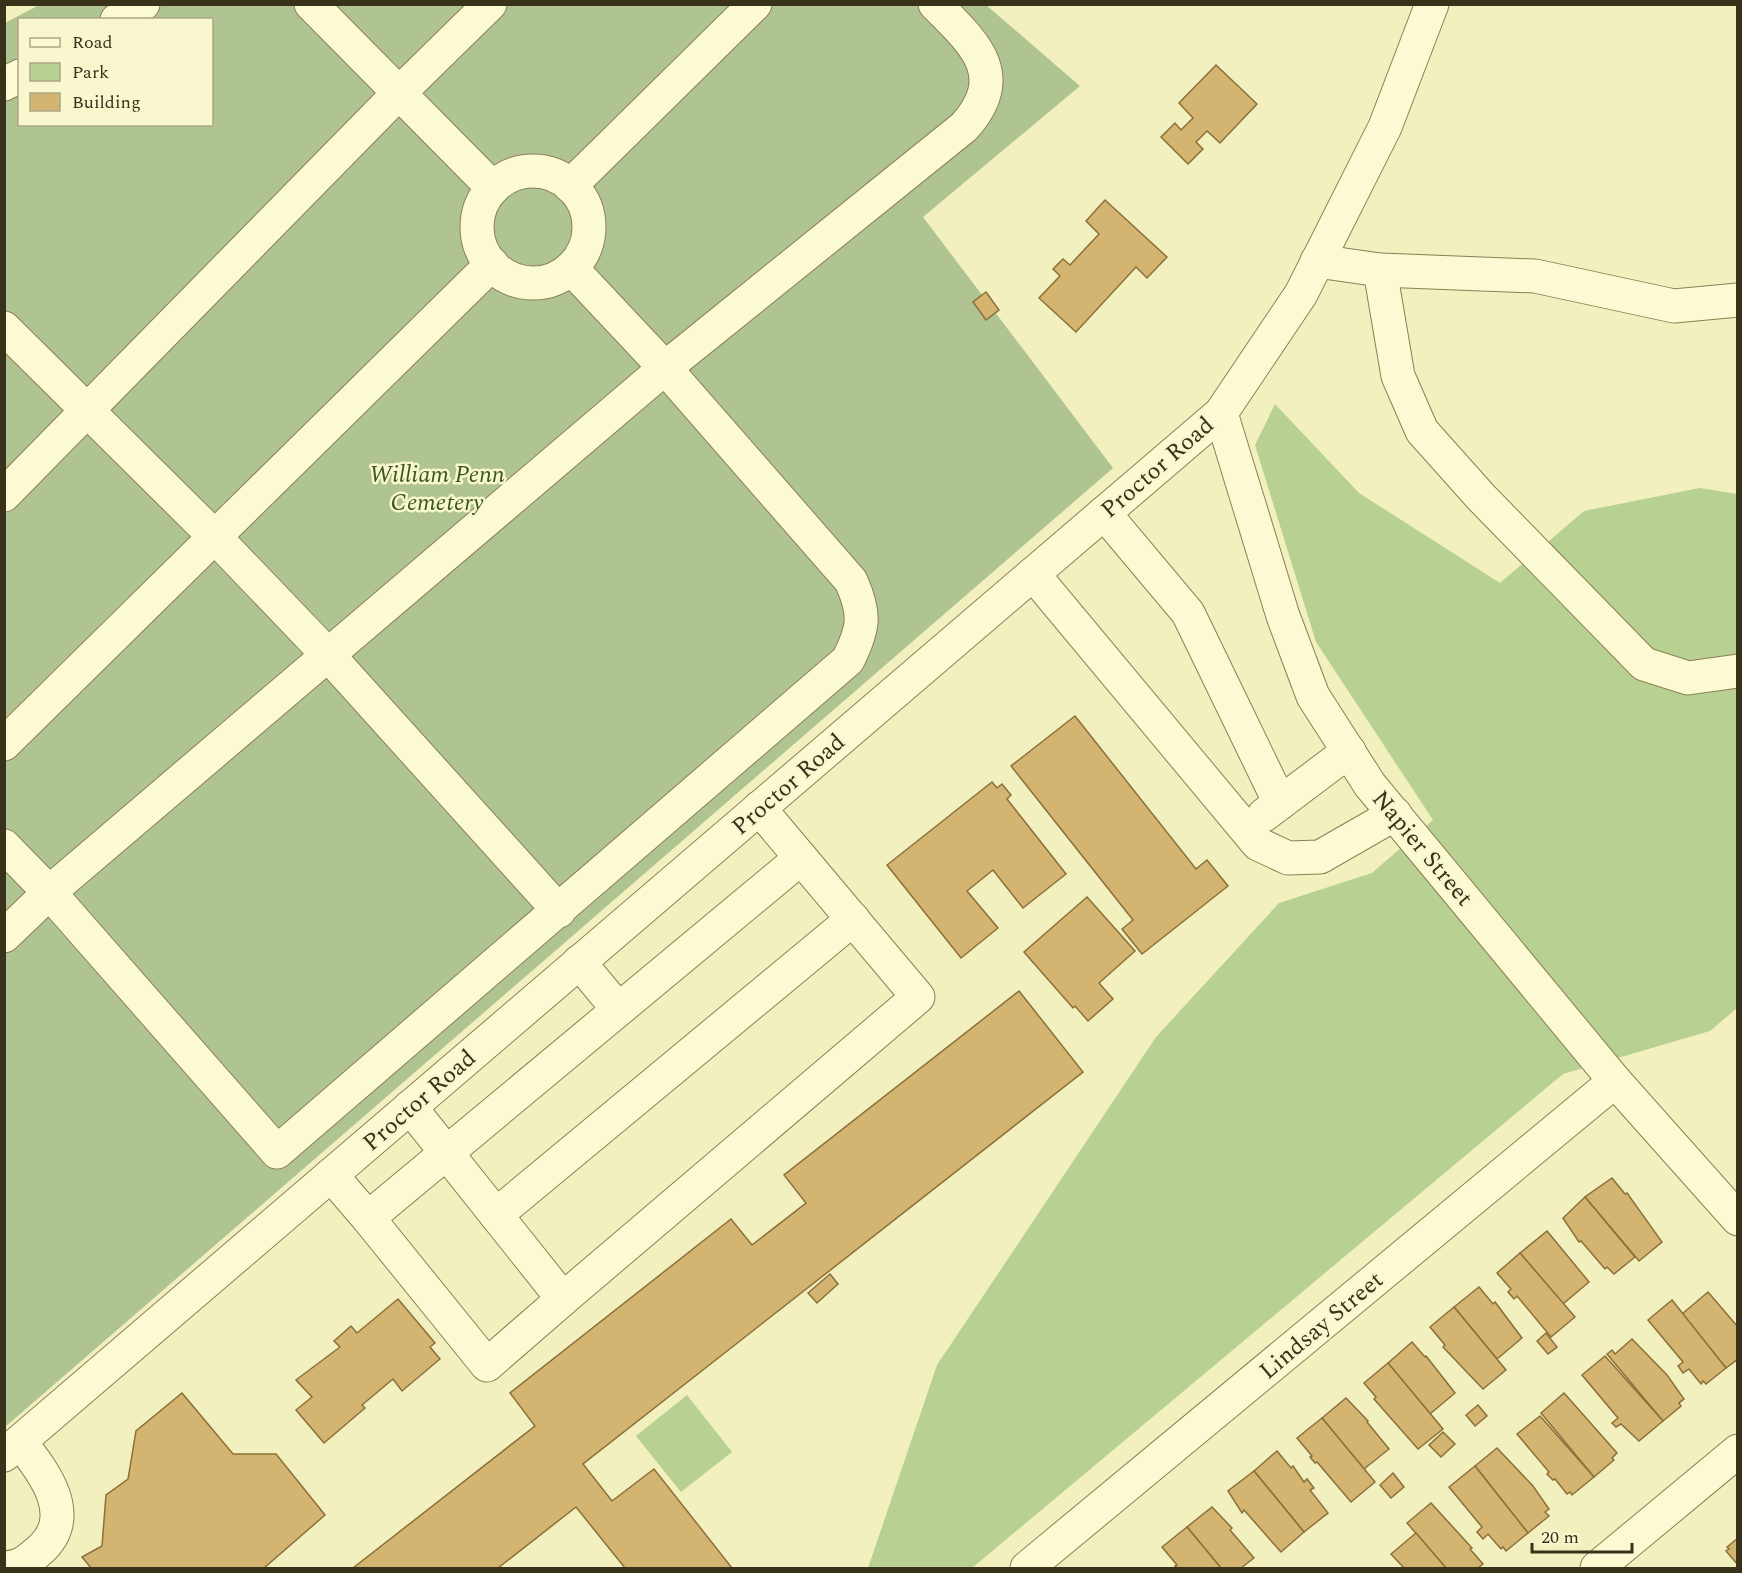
<svg xmlns="http://www.w3.org/2000/svg" width="1742" height="1573" font-family="Spectral,serif">
<style>
.green{fill:#b8d091}
.cemetery{fill:#b0c492;fill-rule:evenodd}
.building{fill:#d3b471;stroke:#8c7039;stroke-width:1.5}
.lines{fill:none;stroke-linecap:round;stroke-linejoin:round}
.minor-casing{stroke:#8b8055;stroke-width:35}
.minor{stroke:#fcfad2;stroke-width:33}
.labels{text-anchor:middle;stroke-width:5;stroke-linejoin:round;paint-order:stroke}
.street-label{font-size:24px;fill:#39321b;stroke:#f8f7ce}
.park-label{font-size:24px;font-style:italic;fill:#3b5720;stroke:#f8f7ce}
</style>
<rect width="100%" height="100%" fill="#f1f0be"/>
<!-- green -->
<g class="green">
<path d="M1275,404L1359,493L1500,583L1584,511L1700,488L1737,494V1008L1710,1031L1563,1074L972,1568H868L937,1365L1156,1037L1279,903L1372,873L1433,820L1316,642L1255,445Z"/>
<path d="M687,1395L732,1452L681,1492L636,1436Z"/>
</g>
<!-- cemetery -->
<path class="cemetery" d="M41,4L986,5L1080,86L923,217L1113,468L5,1427V23ZM20,20H212V124H20Z"/>
<!-- building -->
<g class="building">
<path d="M1216,65L1257,104L1220,143L1207,131L1196,142L1203,149L1188,164L1161,137L1175,123L1181,130L1193,118L1179,103Z"/>
<path d="M1105,200L1167,257L1147,278L1136,267L1076,332L1039,298L1060,276L1053,269L1063,259L1070,265L1099,234L1086,221Z"/>
<path d="M986,292L999,310L986,320L973,302Z"/>
<path d="M1075,716L1196,869L1207,860L1228,886L1142,954L1122,929L1133,920L1011,766Z"/>
<path d="M992,782L997,788L1002,784L1011,795L1007,799L1066,874L1023,908L993,870L967,891L998,928L961,958L887,865Z"/>
<path d="M1087,897L1135,951L1099,983L1113,999L1088,1021L1075,1006L1073,1008L1024,952Z"/>
<path d="M1019,991L1083,1072L583,1464L612,1501L654,1469L732,1568H625L576,1507L498,1568H353L535,1426L510,1393L731,1219L752,1245L806,1203L784,1175Z"/>
<path d="M1612,1178L1625,1194L1627,1193L1662,1242L1639,1261L1585,1197Z"/>
<path d="M1585,1197L1635,1257L1614,1274L1607,1267L1605,1269L1581,1241L1579,1242L1563,1218Z"/>
<path d="M1547,1231L1589,1282L1563,1304L1520,1253Z"/>
<path d="M1520,1253L1575,1317L1551,1337L1517,1296L1514,1299L1508,1292L1511,1289L1497,1273Z"/>
<path d="M830,1274L838,1284L817,1303L808,1293Z"/>
<path d="M1479,1287L1493,1304L1495,1302L1522,1338L1497,1359L1454,1307Z"/>
<path d="M1708,1292L1738,1327V1359L1726,1368L1682,1314Z"/>
<path d="M398,1299L435,1343L430,1347L440,1359L402,1391L393,1379L362,1405L365,1408L324,1443L296,1410L312,1397L296,1380L340,1347L334,1341L351,1326L357,1333Z"/>
<path d="M1672,1300L1726,1368L1706,1384L1703,1381L1701,1384L1689,1369L1683,1373L1678,1366L1683,1362L1648,1320Z"/>
<path d="M1454,1307L1506,1370L1483,1389L1443,1347L1445,1345L1430,1327Z"/>
<path d="M1546,1333L1557,1347L1548,1354L1537,1341Z"/>
<path d="M1632,1339L1667,1375L1684,1399L1679,1403L1681,1406L1663,1421L1607,1354L1612,1350L1615,1354Z"/>
<path d="M1412,1342L1425,1357L1426,1356L1455,1393L1430,1414L1388,1363Z"/>
<path d="M1605,1356L1663,1421L1639,1441L1621,1424L1616,1427L1612,1423L1618,1418L1582,1375Z"/>
<path d="M1388,1363L1443,1429L1418,1449L1374,1399L1376,1397L1364,1383Z"/>
<path d="M182,1393L233,1454H276L325,1515L264,1568H91L82,1557L102,1546L106,1495L128,1479L136,1431Z"/>
<path d="M1564,1393L1617,1453L1612,1458L1614,1460L1594,1477L1541,1413Z"/>
<path d="M1346,1398L1368,1421L1367,1422L1389,1449L1364,1469L1322,1418Z"/>
<path d="M1478,1405L1487,1416L1475,1426L1466,1415Z"/>
<path d="M1540,1416L1594,1477L1572,1495L1570,1492L1567,1494L1555,1479L1553,1480L1547,1474L1549,1472L1517,1434Z"/>
<path d="M1322,1418L1375,1482L1351,1502L1317,1462L1315,1463L1310,1457L1312,1456L1297,1438Z"/>
<path d="M1443,1432L1455,1444L1441,1457L1429,1445Z"/>
<path d="M1497,1448L1533,1486L1549,1509L1545,1512L1549,1516L1528,1533L1475,1466Z"/>
<path d="M1277,1451L1291,1468L1293,1466L1304,1482L1307,1479L1314,1488L1310,1490L1328,1513L1304,1532L1254,1471Z"/>
<path d="M1475,1466L1528,1533L1506,1551L1503,1547L1501,1549L1488,1534L1483,1539L1477,1532L1482,1527L1449,1487Z"/>
<path d="M1254,1471L1304,1532L1281,1552L1244,1510L1242,1513L1228,1491Z"/>
<path d="M1393,1473L1404,1487L1391,1498L1380,1485Z"/>
<path d="M1431,1503L1472,1548L1470,1549L1483,1564L1478,1568H1446L1407,1523Z"/>
<path d="M1212,1507L1232,1528L1230,1530L1254,1558L1241,1568H1221L1187,1527Z"/>
<path d="M1187,1527L1221,1568H1177L1175,1566L1177,1565L1162,1547Z"/>
<path d="M1416,1533L1446,1568H1404L1391,1554Z"/>
<path d="M1738,1538V1565L1726,1551L1729,1549L1727,1547Z"/>
</g>
<g class="lines">
<defs>
<g id="minor">
<path d="M311,4L493,188"/>
<path d="M117,20L143,4"/>
<path d="M4,84L20,76"/>
<circle cx="533" cy="227" r="56"/>
<path d="M570,186L755,4"/>
<path d="M1317,261L1380,270L1398,376L1422,431L1481,497L1644,664L1688,678L1738,671"/>
<path d="M1380,270L1535,276L1674,306L1738,300"/>
<path d="M4,328L216,538L329,656L559,911"/>
<path d="M1221,413L1283,616L1313,696L1370,785L1615,1081L1738,1219"/>
<path d="M4,495L393,99L490,4"/>
<path d="M1104,513L1188,613L1280,803"/>
<path d="M1033,574L1258,844L1288,858L1320,857L1395,814"/>
<path d="M4,744L492,264"/>
<path d="M1264,815L1349,751"/>
<path d="M4,846L49,892L277,1152L848,660C864,628 866,614 851,581L665,368L571,268"/>
<path d="M4,936L53,889L665,368L964,127C1011,75 974,43 935,4"/>
<path d="M579,962L618,1009"/>
<path d="M410,1107L563,1299L918,997L759,808"/>
<path d="M331,1175L368,1218"/>
<path d="M496,1215L853,919"/>
<path d="M563,1299L487,1365L368,1218L801,858"/>
<path d="M4,1455L1221,413L1301,294L1385,127L1432,4"/>
<path d="M4,1568C22,1567 27,1561 40,1550C78,1516 44,1472 20,1442"/>
<path d="M1027,1568L1615,1081"/>
<path d="M1597,1568L1738,1451"/>
</g>
</defs>
<!-- minor casing -->
<use href="#minor" class="minor-casing"/>
<!-- minor -->
<use href="#minor" class="minor"/>
</g>
<g class="labels">
<!-- street labels -->
<g class="street-label">
<text transform="translate(1157 467) rotate(-41)" y="8">Proctor Road</text>
<text transform="translate(788 784) rotate(-41)" y="8">Proctor Road</text>
<text transform="translate(1423 848) rotate(50)" y="8">Napier Street</text>
<text transform="translate(419 1100) rotate(-41)" y="8">Proctor Road</text>
<text transform="translate(1321 1325) rotate(-40)" y="8">Lindsay Street</text>
</g>
<!-- park labels -->
<g class="park-label">
<text x="437" y="482">William Penn<tspan x="437" dy="28">Cemetery</tspan></text>
</g>
</g>
<!-- border -->
<rect width="1742" height="1573" fill="none" stroke="#39321b" stroke-width="12"/>
<!-- legend -->
<rect x="18" y="18" width="195" height="108" fill="#f8f7ce" stroke="#aca886" stroke-width="1.5"/>
<rect x="30" y="38" width="30" height="9" fill="#fcfad2" stroke="#aca886" stroke-width="1.5"/>
<text x="72" y="48" font-size="18" fill="#39321b">Road</text>
<rect x="30" y="63" width="30" height="18" fill="#b8d091" stroke="#aca886" stroke-width="1.5"/>
<text x="72" y="78" font-size="18" fill="#39321b">Park</text>
<rect x="30" y="93" width="30" height="18" fill="#d3b471" stroke="#aca886" stroke-width="1.5"/>
<text x="72" y="108" font-size="18" fill="#39321b">Building</text>
<!-- scale -->
<path d="M1532 1543v9h100v-9" fill="none" stroke="#39321b" stroke-width="3"/>
<text x="1541" y="1543" font-size="18" fill="#39321b" stroke="#f8f7ce" stroke-width="4.5" paint-order="stroke">20 m</text>
</svg>
